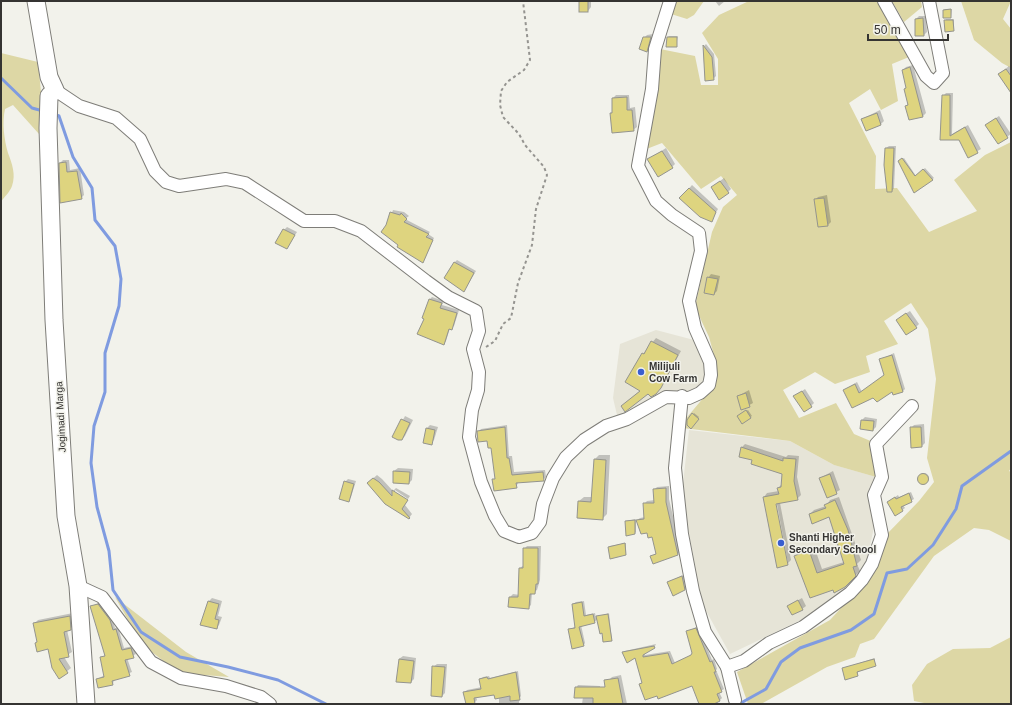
<svg xmlns="http://www.w3.org/2000/svg" width="1012" height="705" font-family="Arial,sans-serif">
<style>
.built{fill:#e6e4d7}
.green{fill:#ddd7a5}
.shadow{fill:#0003}
.lines{fill:none;stroke-linecap:round;stroke-linejoin:round}
.stream{stroke:#7f9be0;stroke-width:3}
.building{fill:#ded47f;stroke:#94948e}
.minor-casing{stroke:#7e7d78;stroke-width:14}
.secondary-casing{stroke:#7e7d78;stroke-width:19}
.path{stroke:#959490;stroke-width:2;stroke-dasharray:3 3;stroke-linecap:butt}
.minor{stroke:#fff;stroke-width:12}
.secondary{stroke:#fff;stroke-width:17}
.poi-dot{fill:#395ecf;stroke:#f2f2eb;stroke-width:1.5}
.labels{text-anchor:middle;stroke-width:3;stroke-linejoin:round;paint-order:stroke}
.poi-label{font-size:10px;font-weight:bold;fill:#353432;stroke:#f2f2eb;text-anchor:start}
.street-label{font-size:10px;fill:#353432;stroke:#f2f2eb}
</style>
<rect width="100%" height="100%" fill="#f2f2eb"/>
<!-- built -->
<g class="built">
<path d="M656,330L694,340L707,370L702,384L692,391L667,393L623,416L617,415L613,398L620,344Z"/>
<path d="M689,430L790,441L834,465L876,477L869,488L874,527L867,560L857,583L809,616L730,654L700,600L682,492Z"/>
</g>
<!-- green -->
<g class="green">
<path d="M674,1H704L694,15L687,19L671,14Z"/>
<path d="M749,1H877L909,57L892,64L898,101L881,110L870,89L849,103L876,156L875,189L897,188L929,232L977,211L954,180L985,155L1011,142V468L1009,471L1011,472V541L989,530L974,528L934,556L874,639L860,644L855,657L827,667L761,704H748L737,672L830,620L876,570L887,534L919,501L934,482L927,458L936,379L928,329L911,303L884,321L898,344L866,356L870,372L835,384L815,372L783,390L799,418L836,403L854,434L880,445L876,477L834,465L790,441L683,428V422L715,384L717,366L709,337L695,307L712,232L723,207L737,195L721,176L701,189L662,143L644,150C653,116 660,84 660,49L695,56L701,85H718V59L702,33L719,15Z"/>
<path d="M892,1H921L922,7L904,22Z"/>
<path d="M961,1H1011L1003,19L1011,29V68L1002,63L974,40Z"/>
<path d="M1,53L38,62L42,102L39,134L13,105L5,109C2,123 4,139 8,153C12,164 16,174 12,186C10,192 4,197 1,202Z"/>
<path d="M115,597L186,652L229,677L179,673L148,649L128,620Z"/>
<path d="M1011,637V704H929L914,701L912,685L927,664L953,649L990,648Z"/>
</g>
<!-- shadow -->
<g class="shadow">
<path d="M580,1H591V7L588,11Z"/>
<path d="M715,1H725L719,6Z"/>
<path d="M945,9H952L951,17L944,10Z"/>
<path d="M919,16H926L927,32L924,35L916,19Z"/>
<path d="M946,19H954V30L945,21Z"/>
<path d="M653,34L650,47L647,50L644,38L647,35Z"/>
<path d="M669,36H678L676,46L668,37Z"/>
<path d="M706,44L714,54L716,76L713,79L704,46Z"/>
<path d="M913,65L926,113L923,116L906,106L908,104L907,87L903,70L906,67Z"/>
<path d="M1009,66L1011,69V91L999,74Z"/>
<path d="M946,93H953L952,134L968,125L981,149L969,156L960,139H941L943,96Z"/>
<path d="M616,95H629L630,108L635,107L637,127L633,130L611,113L613,111V98Z"/>
<path d="M880,110L884,121L881,124L862,119Z"/>
<path d="M999,116L1011,134L998,143L990,122Z"/>
<path d="M889,146H896L894,188L892,191L886,148Z"/>
<path d="M666,148L675,164L672,167L652,157Z"/>
<path d="M904,158L916,176L925,168L934,178L914,192L900,160Z"/>
<path d="M63,160H69L70,170L80,168L84,195L81,198L60,163Z"/>
<path d="M724,178L731,189L728,192L712,187Z"/>
<path d="M692,185L718,209L711,221L681,198Z"/>
<path d="M827,195L831,222L828,225L819,226L815,200L818,197Z"/>
<path d="M393,210L404,212L409,216L405,219L430,232L428,234L434,238L423,262L399,245L387,226Z"/>
<path d="M287,227L297,232L287,248L284,230Z"/>
<path d="M457,260L476,271L464,291L454,263Z"/>
<path d="M711,274L720,276L717,291L714,294L708,278Z"/>
<path d="M432,297L444,301L442,305L459,310L454,326L450,328L446,341L444,344L426,318L430,299Z"/>
<path d="M910,311L919,324L916,327L900,317Z"/>
<path d="M656,338L681,351L660,389L626,403L641,390L643,354Z"/>
<path d="M894,353L905,389L902,392L892,390L874,396L844,390L857,382L862,392L885,375L880,360Z"/>
<path d="M805,389L814,403L811,406L795,396Z"/>
<path d="M749,390L753,403L742,409L738,396Z"/>
<path d="M748,410L752,416L743,422L740,415Z"/>
<path d="M694,413L699,417L691,427L688,420Z"/>
<path d="M405,416L413,420L405,436L402,439L394,437Z"/>
<path d="M865,417L877,419L876,427L873,430L862,420Z"/>
<path d="M924,424L925,443L922,446L911,428L914,425Z"/>
<path d="M430,425L438,427L434,440L431,443L424,442L427,428Z"/>
<path d="M507,425L509,456H512L514,472L545,470L546,477L543,480L519,481L516,487L494,480L496,478L492,447L488,440L478,432L481,429Z"/>
<path d="M745,444L786,457L788,455L799,456L797,477L801,495L797,499L780,503L791,560L788,563L776,499L774,500L787,564L778,566L764,497L767,493L779,491L778,488L782,484L783,474L752,463L753,459L740,456L742,447Z"/>
<path d="M599,455H610L607,514L602,519L579,501L584,497H592L595,459Z"/>
<path d="M398,468L413,469L412,480L409,483L394,471Z"/>
<path d="M833,471L840,490L827,497L820,478Z"/>
<circle cx="924" cy="478" r="5"/>
<path d="M377,475L382,479L393,491L396,488L410,496L408,499L395,490V493L407,501L405,505L412,514L409,518L368,483Z"/>
<path d="M348,479L356,481L351,497L348,501L345,482Z"/>
<path d="M669,486V499L681,551L678,554L654,563L651,557L657,553L653,536L637,520L640,518L645,517L644,504L647,501L655,500L654,490L657,487Z"/>
<path d="M911,492L914,499L903,505L905,508L896,515L888,502L898,495L899,497Z"/>
<path d="M839,497L861,560L857,564L860,571L845,586L834,589L796,556L800,551L814,546L822,569L844,562L830,516L810,514L814,510L826,506L830,500Z"/>
<path d="M636,519V532L635,533L626,521Z"/>
<path d="M626,543V555L609,547L610,546Z"/>
<path d="M527,546H541L540,580L537,590L532,593L531,605L528,608L510,597L513,594L520,595V568L524,565V549Z"/>
<path d="M685,574L688,586L685,590L669,582Z"/>
<path d="M212,598L222,601L218,616L222,617L219,625L216,628L209,601Z"/>
<path d="M802,598L806,606L802,609L788,606Z"/>
<path d="M584,601L586,615L595,613L596,618L609,613L612,641H604L603,632L598,619L594,622L581,625L585,643L583,646L569,630L576,626L573,604L576,602Z"/>
<path d="M100,602L112,617L115,628L118,627L124,648L133,646L136,654L127,658L132,672L114,679L113,684L97,679L105,675L102,658L105,655L91,607Z"/>
<path d="M73,613L74,626L67,630L72,652L64,657L71,668L60,677L49,648L38,641L34,624L38,620Z"/>
<path d="M698,626L712,660L714,659L717,669L716,670L724,689L719,692L722,698L720,700L711,704H701L693,685L657,695L640,684L643,682L636,657L623,653L625,651L656,644L654,648L645,652V655L670,651L675,663L693,654L687,632Z"/>
<path d="M403,656L416,658L414,679L411,682L399,659Z"/>
<path d="M875,658V665L858,671V675L844,668Z"/>
<path d="M437,664H447L445,693L442,696L433,667Z"/>
<path d="M518,671L521,696L519,699V704H499V697L495,693L476,697L477,700L474,703L467,704L465,692L467,690L482,687L481,679L483,677L489,676L490,678Z"/>
<path d="M621,675L627,704H614L609,680L612,677Z"/>
<path d="M578,685L600,686L601,704H582L583,697L576,688Z"/>
</g>
<g class="lines">
<!-- stream -->
<g class="stream">
<path d="M1,78L32,108L43,111"/>
<path d="M54,114L59,116L73,157L92,188L95,220L115,246L121,279L119,306L105,353V392L94,426L91,463L97,507L109,551L113,590L141,632L180,657L228,667L278,680L326,704"/>
<path d="M739,704L766,689L781,662L800,648L851,630L874,614L887,573L907,569L933,545L956,509L962,486L1011,451"/>
</g>
</g>
<!-- building -->
<g class="building">
<rect x="579" y="1" width="9" height="11"/>
<path d="M951,9V18H943V10Z"/>
<path d="M923,18L924,36H915V19Z"/>
<path d="M944,20H953L954,31L945,32Z"/>
<path d="M643,37H651L647,52L639,49Z"/>
<path d="M667,37H677V47H666Z"/>
<path d="M703,45L712,57L714,80L705,81Z"/>
<path d="M910,67L923,117L909,120L905,106L908,105L904,89L906,88L902,70Z"/>
<path d="M1006,69L1011,76V93L998,74Z"/>
<path d="M942,95H950V136L965,127L978,153L968,158L959,140H940Z"/>
<path d="M627,97V110H632L634,131L612,133L610,113H612V98Z"/>
<path d="M877,113L881,125L866,131L861,119Z"/>
<path d="M996,118L1008,138L998,144L985,125Z"/>
<path d="M885,148H894L892,192H887L884,165Z"/>
<path d="M662,151L673,168L658,177L647,159Z"/>
<path d="M902,158L915,176L923,169L933,180L914,193L898,161Z"/>
<path d="M66,162L67,172L77,171L82,199L60,203L59,163Z"/>
<path d="M720,181L729,193L719,200L711,187Z"/>
<path d="M689,188L716,212L712,222L700,217L679,198Z"/>
<path d="M824,198L828,226L818,227L814,199Z"/>
<path d="M390,212L400,215L401,213L407,219L404,222L429,234L426,237L433,240L423,263L397,247L398,245L381,232L386,225Z"/>
<path d="M283,229L295,235L287,249L275,243Z"/>
<path d="M454,262L474,273L464,292L444,278Z"/>
<path d="M707,277L718,279L714,295L704,293Z"/>
<path d="M429,299L442,303L440,308L457,313L452,330L449,329L444,345L417,334L424,319L422,318Z"/>
<path d="M906,313L917,328L906,335L896,320Z"/>
<path d="M651,341L678,355L661,388L656,394L651,397L648,394L625,412L621,406L640,391L625,382L642,353L644,354Z"/>
<path d="M892,355L903,392L893,395L892,392L877,402L873,398L852,408L843,390L855,384L859,393L884,375L879,359Z"/>
<path d="M802,391L812,407L804,412L793,396Z"/>
<path d="M746,393L750,407L741,410L737,396Z"/>
<path d="M746,410L751,418L742,424L737,416Z"/>
<path d="M692,413L699,419L691,429L687,425V420Z"/>
<path d="M401,419L410,423L402,440H398L392,437Z"/>
<path d="M861,420L874,421L873,431L860,429Z"/>
<path d="M505,427L507,458H509L512,475L543,472L544,481L516,483L517,488L494,491L492,479H495L491,448H488L487,441L478,442L477,431Z"/>
<path d="M910,427H921L922,447L911,448Z"/>
<path d="M426,428L435,430L432,445L423,443Z"/>
<path d="M741,447L783,461V458L796,459L794,481L798,500L776,504L788,565L777,568L763,497L779,494L777,488L781,487L782,474L751,464L752,460L739,457Z"/>
<path d="M594,459L606,460L603,520L577,518L578,501L591,502Z"/>
<path d="M393,471L410,472L409,484L393,483Z"/>
<circle cx="923" cy="479" r="5.5"/>
<path d="M830,474L837,494L827,498L819,478Z"/>
<path d="M373,478L379,482L392,496V490L408,500L402,509L410,518L409,519L385,504L367,483Z"/>
<path d="M344,481L354,484L349,502L339,499Z"/>
<path d="M666,488V502L678,555L653,564L650,556L656,554L652,537L648,538L647,533L641,534L636,520L644,519L643,503H654L653,489Z"/>
<path d="M909,493L912,502L901,507L903,511L895,516L887,502L895,497L896,499Z"/>
<path d="M835,500L848,530L857,566L853,567L856,576L845,587L834,593L833,590L810,598L794,556L809,550L817,573L844,564L829,517L812,524L809,514L826,508L824,505Z"/>
<path d="M635,520V534L626,536L625,521Z"/>
<path d="M625,543L626,555L610,559L608,547Z"/>
<path d="M523,548H538V584H536L535,594H530L529,609L508,607L509,597H518L519,568H523Z"/>
<path d="M682,576L685,590L673,596L667,582Z"/>
<path d="M798,600L803,610L792,615L787,606Z"/>
<path d="M208,601L219,604L215,619L219,620L217,629L200,625Z"/>
<path d="M582,602L584,616L593,614L595,623L579,627L584,646L572,649L568,629L575,628L572,604Z"/>
<path d="M98,604L110,620L113,630L116,629L122,650L131,648L134,658L125,660L130,676L112,681L113,685L98,688L96,679L104,677L100,657L105,656L90,606Z"/>
<path d="M608,614L612,641L603,642L602,633L600,634L596,616Z"/>
<path d="M70,616L71,630L64,632L69,657L59,659L68,673L59,679L52,668L48,649L37,652L35,643L37,642L33,623Z"/>
<path d="M696,628L710,662L712,661L716,672H714L722,692L717,694L720,701L714,704H699L692,686L658,699L657,696L645,700L639,684L642,683L635,658L627,663L622,652L654,646L655,648L643,655V657L668,653L672,664L691,655L692,653L686,631Z"/>
<path d="M399,659L414,661L411,683L396,682Z"/>
<path d="M874,659L876,666L857,672L858,676L845,680L842,668Z"/>
<path d="M432,666L445,667L442,697L431,696Z"/>
<path d="M516,672L520,700L510,701V696L495,699L494,695L474,698L475,704H466L463,692L481,689L479,679L487,677L488,679Z"/>
<path d="M618,678L623,704H593V698H574L575,687H605L604,680Z"/>
</g>
<g class="lines">
<defs>
<g id="minor">
<path d="M884,1L926,76L934,83L943,73L929,1"/>
<path d="M55,90L79,106L116,118L140,139L155,171L166,182L179,186L226,179L245,183L304,221H335L361,231L426,281L448,297L476,311L479,331L473,349L479,372L478,390L472,410L469,437L481,482L495,516L504,531L519,537L532,533L540,522L543,504L553,478L566,457L584,440L606,426L627,419L666,397L689,398L700,393L709,385L711,375L710,362L695,328L689,301L701,251L699,233L672,215L656,201L638,166L652,89L655,49L670,1"/>
<path d="M682,396L675,468L682,534L693,591L705,632L727,667"/>
<path d="M78,586L102,597L151,662L181,678L226,686L261,697L270,704"/>
<path d="M735,700L727,667L744,661L769,643L803,627L850,593L862,580L872,564L882,535L874,495L882,477L876,444L912,406"/>
</g>
<path id="secondary" d="M36,1L49,77L55,90L49,96L48,128L54,320L66,516L78,586L86,704"/>
</defs>
<!-- minor casing -->
<use href="#minor" class="minor-casing"/>
<!-- secondary casing -->
<use href="#secondary" class="secondary-casing"/>
<!-- path -->
<path class="path" d="M486,347L495,341L503,324L511,318L518,283L532,245L536,209L547,175L544,167L525,145L519,134L503,117L500,105L501,91L507,82L524,70L530,60L523,1"/>
<!-- minor -->
<use href="#minor" class="minor"/>
<!-- secondary -->
<use href="#secondary" class="secondary"/>
</g>
<!-- markers -->
<g class="poi-dot">
<circle cx="641" cy="372" r="4"/>
<circle cx="781" cy="543" r="4"/>
</g>
<g class="labels">
<!-- poi labels -->
<g class="poi-label">
<text x="649" y="370">Milijuli<tspan x="649" dy="12">Cow Farm</tspan></text>
<text x="789" y="541">Shanti Higher<tspan x="789" dy="12">Secondary School</tspan></text>
</g>
<!-- street labels -->
<g class="street-label">
<text transform="translate(60 417) rotate(-93)" y="4">Jogimadi Marga</text>
</g>
</g>
<!-- border -->
<rect width="1012" height="705" fill="none" stroke="#353432" stroke-width="4"/>
<!-- scale -->
<path d="M868 34v6h80v-6" fill="none" stroke="#353432" stroke-width="2"/>
<text x="874" y="34" font-size="12" fill="#353432" stroke="#f2f2eb" stroke-width="3" paint-order="stroke">50 m</text>
</svg>
